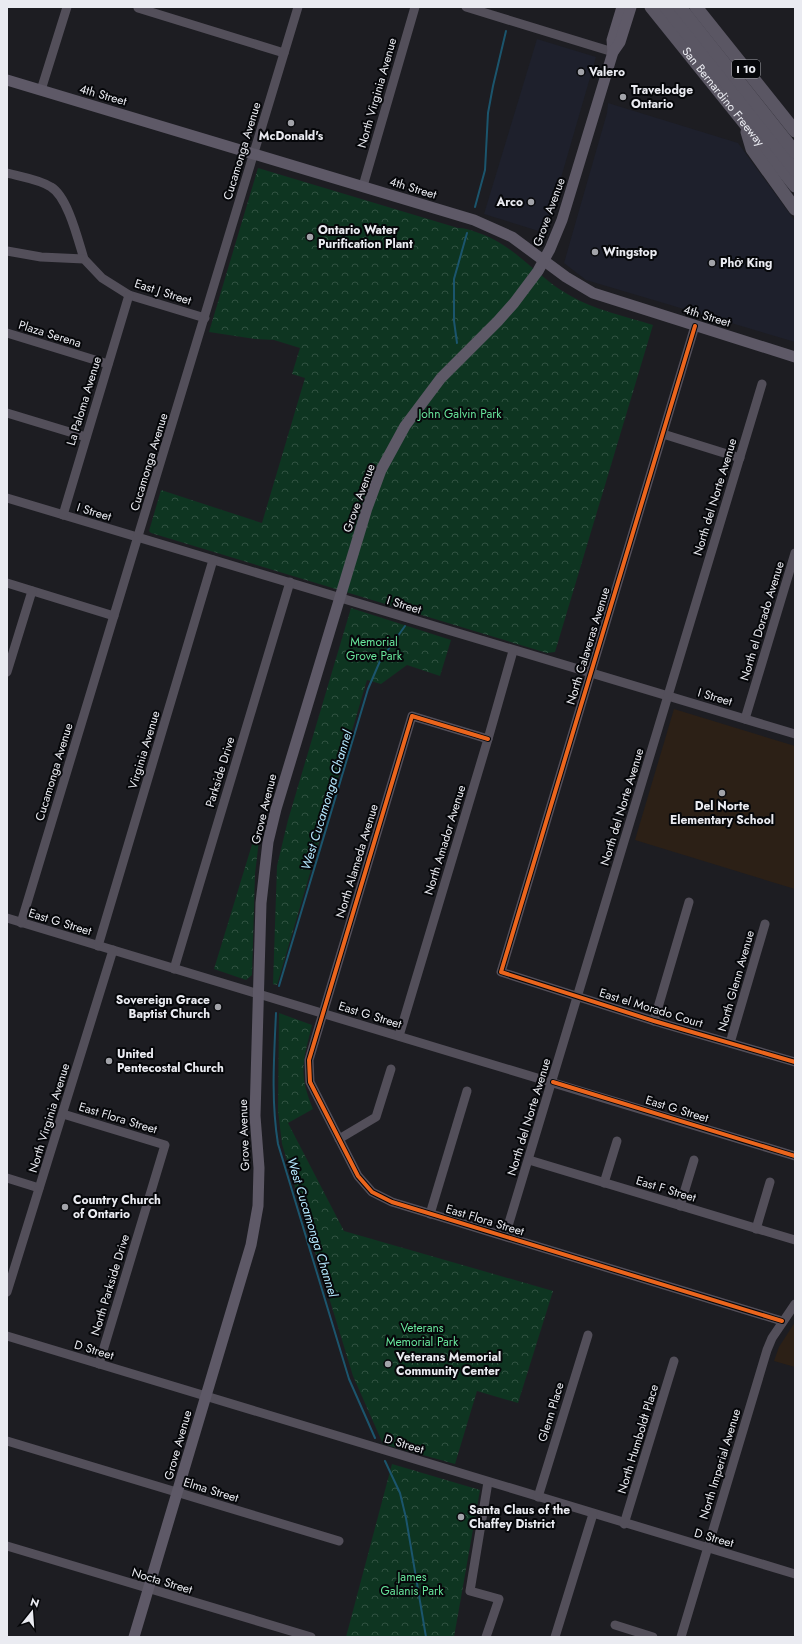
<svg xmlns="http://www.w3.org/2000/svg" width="802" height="1644" font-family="Jost,sans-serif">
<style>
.built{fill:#1e202c}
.education{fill:#2c2016}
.forest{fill:url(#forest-crowns)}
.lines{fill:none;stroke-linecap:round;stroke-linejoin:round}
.stream{stroke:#1b556d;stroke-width:2}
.minor{stroke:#534f5a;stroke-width:9}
.major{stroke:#5e5967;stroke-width:11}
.highway{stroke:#5a5663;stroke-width:13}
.cycleway-casing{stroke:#06070a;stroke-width:6}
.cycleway{stroke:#eb651d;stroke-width:4}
.poi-dot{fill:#a2a3a9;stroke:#06070a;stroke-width:1.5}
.labels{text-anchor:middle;stroke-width:4;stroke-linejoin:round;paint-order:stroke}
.shield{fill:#06070a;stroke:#a6a7ac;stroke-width:1}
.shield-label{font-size:11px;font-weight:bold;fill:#eaebf1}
.poi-label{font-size:12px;font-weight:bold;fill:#eaebf1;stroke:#06070a;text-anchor:start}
.street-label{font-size:12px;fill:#eaebf1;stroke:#06070a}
.park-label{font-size:12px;fill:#67e59b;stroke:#06070a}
.water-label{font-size:13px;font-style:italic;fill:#b4e7fe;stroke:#06070a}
</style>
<defs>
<pattern id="forest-crowns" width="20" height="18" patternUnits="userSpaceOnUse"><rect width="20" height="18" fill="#0e3521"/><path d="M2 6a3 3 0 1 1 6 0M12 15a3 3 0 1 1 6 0" fill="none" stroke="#315242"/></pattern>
</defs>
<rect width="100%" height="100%" fill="#1d1d22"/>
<!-- built -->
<g class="built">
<path d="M537,39L596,57L545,233L484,214Z"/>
<path d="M608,103L738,143L795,221V342L586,280L564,263L607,113Z"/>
</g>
<!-- education -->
<g class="education">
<path d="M674,709L795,746V889L635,840Z"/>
<path d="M795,1322V1367L774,1361L779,1347Z"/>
</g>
<!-- forest -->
<g class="forest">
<path d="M258,168L458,228C465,228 470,230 476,232C516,245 535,276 569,295C594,310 625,316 653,325L555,652L547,653L151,533L149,531L161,490L262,523L305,378L292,374L300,348L274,340L255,339L209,332Z"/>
<path d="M351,608L451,640L440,676L407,665L381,684L367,680L277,985L273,984L277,866L288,820Z"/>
<path d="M254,838L259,840L255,874L252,975L246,980L214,969Z"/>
<path d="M279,1013L312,1025C303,1062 298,1073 313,1109L288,1123L344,1231L553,1291L518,1403L477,1391L455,1464L383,1444L353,1376L282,1144L278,1111Z"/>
<path d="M392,1464L480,1490L454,1637H346Z"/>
</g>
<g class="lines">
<!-- stream -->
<g class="stream">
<path d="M475,207L485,170L488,113L493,86L506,31"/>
<path d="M457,343L454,321V279L467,233"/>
<path d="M279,986L368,689L380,661L405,626"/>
<path d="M276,1013C274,1057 271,1101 278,1144L349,1379L375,1438"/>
<path d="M385,1461L400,1493L406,1518L426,1637"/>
</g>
<!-- minor -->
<g class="minor">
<path d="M466,7L613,52"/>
<path d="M138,8L284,53"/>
<path d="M41,90L67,7"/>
<path d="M7,173C21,177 39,179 51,187C68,197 78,240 84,259"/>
<path d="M363,186L415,7"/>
<path d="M7,251L41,257L84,259L102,278L129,295L205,318"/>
<path d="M695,326L501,972L654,1021L795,1062"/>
<path d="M7,333L108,364"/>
<path d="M7,413L86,437"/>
<path d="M663,434L740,458"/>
<path d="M7,498L795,734"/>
<path d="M63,515L129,295"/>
<path d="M7,583L114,616"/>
<path d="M7,672L32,591"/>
<path d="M745,719L795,553"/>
<path d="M488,739L412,716L309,1060L310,1082L358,1176L372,1192L392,1202L782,1321"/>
<path d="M7,918L795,1156"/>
<path d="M21,923L298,7"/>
<path d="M98,946L213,560"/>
<path d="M174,969L290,582"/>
<path d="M654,1021L689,902"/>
<path d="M399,1036L488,739L513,651"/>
<path d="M730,1043L765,924"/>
<path d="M63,1114L165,1145L99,1364"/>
<path d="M339,1139L376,1117L391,1069"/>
<path d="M529,1160L795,1240"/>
<path d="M7,1178L39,1188"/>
<path d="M604,1183L617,1141"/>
<path d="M680,1206L694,1160"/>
<path d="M430,1214L467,1091"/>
<path d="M756,1229L770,1182"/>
<path d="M505,1236L762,384"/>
<path d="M7,1292L113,950"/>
<path d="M7,1336L795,1574"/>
<path d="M7,1441L339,1541"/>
<path d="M538,1497L588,1335"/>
<path d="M624,1524L674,1361"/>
<path d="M7,1546L311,1637"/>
<path d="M615,1625L653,1637"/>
<path d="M486,1637L499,1599L470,1591L488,1482"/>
<path d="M555,1637L593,1514"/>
<path d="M681,1637L767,1350L772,1338L795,1304"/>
</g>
<!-- major -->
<g class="major">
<path d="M613,52L612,40L622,7"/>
<path d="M7,80L474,220L512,237L566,277L593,293L795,357"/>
<path d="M134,1637L251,1245L258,1206L259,1168L255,1116L261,903L268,842L276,809L367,508L381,470L405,426L441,378L498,321L514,303L538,271L550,249L562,220L613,52L620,42L631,7"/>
</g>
<!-- highway -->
<g class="highway">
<path id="s1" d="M651,7L795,186"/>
<path d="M666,7L795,170"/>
<path d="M680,7L795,152"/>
<path d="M696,7L795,131"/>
<path d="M747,132L752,149L795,209"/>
</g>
<defs>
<g id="cycleway">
<path d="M695,326L501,972L654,1021L795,1062"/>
<path d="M488,739L412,716L309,1060L310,1082L358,1176L372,1192L392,1202L782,1321"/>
<path d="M553,1082L795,1156"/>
</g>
</defs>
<!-- cycleway casing -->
<use href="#cycleway" class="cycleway-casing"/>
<!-- cycleway -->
<use href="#cycleway" class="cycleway"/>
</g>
<!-- markers -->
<g class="poi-dot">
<circle cx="581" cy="72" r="4"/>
<circle cx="623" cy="97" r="4"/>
<circle cx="291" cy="123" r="4"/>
<circle cx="531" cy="202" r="4"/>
<circle cx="310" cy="237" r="4"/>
<circle cx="595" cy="252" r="4"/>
<circle cx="712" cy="263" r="4"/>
<circle cx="722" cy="793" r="4"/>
<circle cx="218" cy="1007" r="4"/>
<circle cx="109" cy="1061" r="4"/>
<circle cx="65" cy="1207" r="4"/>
<circle cx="388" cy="1364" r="4"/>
<circle cx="461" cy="1517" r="4"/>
</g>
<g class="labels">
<!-- shield labels -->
<rect class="shield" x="732" y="60" width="28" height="18" rx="3"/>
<g class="shield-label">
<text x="746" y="73">I 10</text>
</g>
<!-- poi labels -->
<g class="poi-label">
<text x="589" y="76">Valero</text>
<text x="631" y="94">Travelodge<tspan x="631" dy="14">Ontario</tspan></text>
<text x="291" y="140" text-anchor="middle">McDonald's</text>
<text x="523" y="206" text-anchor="end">Arco</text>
<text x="318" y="234">Ontario Water<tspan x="318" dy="14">Purification Plant</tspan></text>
<text x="603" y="256">Wingstop</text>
<text x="720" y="267">Phở King</text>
<text x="722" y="810" text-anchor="middle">Del Norte<tspan x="722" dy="14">Elementary School</tspan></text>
<text x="210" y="1004" text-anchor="end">Sovereign Grace<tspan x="210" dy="14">Baptist Church</tspan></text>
<text x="117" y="1058">United<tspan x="117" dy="14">Pentecostal Church</tspan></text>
<text x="73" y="1204">Country Church<tspan x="73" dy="14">of Ontario</tspan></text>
<text x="396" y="1361">Veterans Memorial<tspan x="396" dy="14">Community Center</tspan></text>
<text x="469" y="1514">Santa Claus of the<tspan x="469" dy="14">Chaffey District</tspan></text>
</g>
<!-- street labels -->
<g class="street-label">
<text transform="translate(377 93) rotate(-74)" y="4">North Virginia Avenue</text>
<text transform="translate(103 95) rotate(16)" y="4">4th Street</text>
<text dy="4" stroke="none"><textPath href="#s1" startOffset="115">San Bernardino Freeway</textPath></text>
<text transform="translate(242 151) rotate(-73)" y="4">Cucamonga Avenue</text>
<text transform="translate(413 188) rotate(17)" y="4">4th Street</text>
<text transform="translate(549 212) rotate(-70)" y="4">Grove Avenue</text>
<text transform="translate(163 292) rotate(18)" y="4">East J Street</text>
<text transform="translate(707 316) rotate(17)" y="4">4th Street</text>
<text transform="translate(50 334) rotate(17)" y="4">Plaza Serena</text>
<text transform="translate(84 401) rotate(-73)" y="4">La Paloma Avenue</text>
<text transform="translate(149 462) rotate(-73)" y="4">Cucamonga Avenue</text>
<text transform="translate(715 497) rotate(-73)" y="4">North del Norte Avenue</text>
<text transform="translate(359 498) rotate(-70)" y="4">Grove Avenue</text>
<text transform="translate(94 512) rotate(17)" y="4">I Street</text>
<text transform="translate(404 605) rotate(17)" y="4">I Street</text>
<text transform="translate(762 621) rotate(-73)" y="4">North el Dorado Avenue</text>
<text transform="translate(588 646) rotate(-73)" y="4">North Calaveras Avenue</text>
<text transform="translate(715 697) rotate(16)" y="4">I Street</text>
<text transform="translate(144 750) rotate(-73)" y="4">Virginia Avenue</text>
<text transform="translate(54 772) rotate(-73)" y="4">Cucamonga Avenue</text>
<text transform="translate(220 772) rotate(-73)" y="4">Parkside Drive</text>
<text transform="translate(622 807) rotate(-73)" y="4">North del Norte Avenue</text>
<text transform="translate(264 809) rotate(-76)" y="4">Grove Avenue</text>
<text transform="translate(445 840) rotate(-73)" y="4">North Amador Avenue</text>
<text transform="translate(357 861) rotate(-73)" y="4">North Alameda Avenue</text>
<text transform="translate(60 922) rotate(17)" y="4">East G Street</text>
<text transform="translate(736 981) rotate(-74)" y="4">North Glenn Avenue</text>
<text transform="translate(651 1008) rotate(17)" y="4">East el Morado Court</text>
<text transform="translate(370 1015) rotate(17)" y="4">East G Street</text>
<text transform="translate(677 1109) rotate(17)" y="4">East G Street</text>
<text transform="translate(529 1117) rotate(-73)" y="4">North del Norte Avenue</text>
<text transform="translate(49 1118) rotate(-73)" y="4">North Virginia Avenue</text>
<text transform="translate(118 1118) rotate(17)" y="4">East Flora Street</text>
<text transform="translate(244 1135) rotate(-92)" y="4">Grove Avenue</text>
<text transform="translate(666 1189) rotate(17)" y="4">East F Street</text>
<text transform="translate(485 1220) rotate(17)" y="4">East Flora Street</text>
<text transform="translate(110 1285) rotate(-73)" y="4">North Parkside Drive</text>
<text transform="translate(94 1350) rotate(17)" y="4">D Street</text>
<text transform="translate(551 1412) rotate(-73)" y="4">Glenn Place</text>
<text transform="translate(638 1439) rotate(-73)" y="4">North Humboldt Place</text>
<text transform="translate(404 1444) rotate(17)" y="4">D Street</text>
<text transform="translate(178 1445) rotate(-74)" y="4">Grove Avenue</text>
<text transform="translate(720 1464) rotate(-73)" y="4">North Imperial Avenue</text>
<text transform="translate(211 1490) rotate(17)" y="4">Elma Street</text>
<text transform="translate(714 1538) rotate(16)" y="4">D Street</text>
<text transform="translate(162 1581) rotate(17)" y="4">Nocta Street</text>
</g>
<!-- park labels -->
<g class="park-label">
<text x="460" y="418">John Galvin Park</text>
<text x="374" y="646">Memorial<tspan x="374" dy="14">Grove Park</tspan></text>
<text x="422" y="1332">Veterans<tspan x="422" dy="14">Memorial Park</tspan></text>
<text x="412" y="1581">James<tspan x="412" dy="14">Galanis Park</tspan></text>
</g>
<!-- water labels -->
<g class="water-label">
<text transform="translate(326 800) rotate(-73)" y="5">West Cucamonga Channel</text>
<text transform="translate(313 1227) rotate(73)" y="5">West Cucamonga Channel</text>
</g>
</g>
<!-- border -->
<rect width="802" height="1644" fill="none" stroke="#eaebf1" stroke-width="16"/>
<!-- north arrow -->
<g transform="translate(32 1612) rotate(17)" stroke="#06070a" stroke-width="3" paint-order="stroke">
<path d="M0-3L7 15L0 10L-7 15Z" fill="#eaebf1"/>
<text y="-6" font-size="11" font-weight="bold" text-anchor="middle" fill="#eaebf1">N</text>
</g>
</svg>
